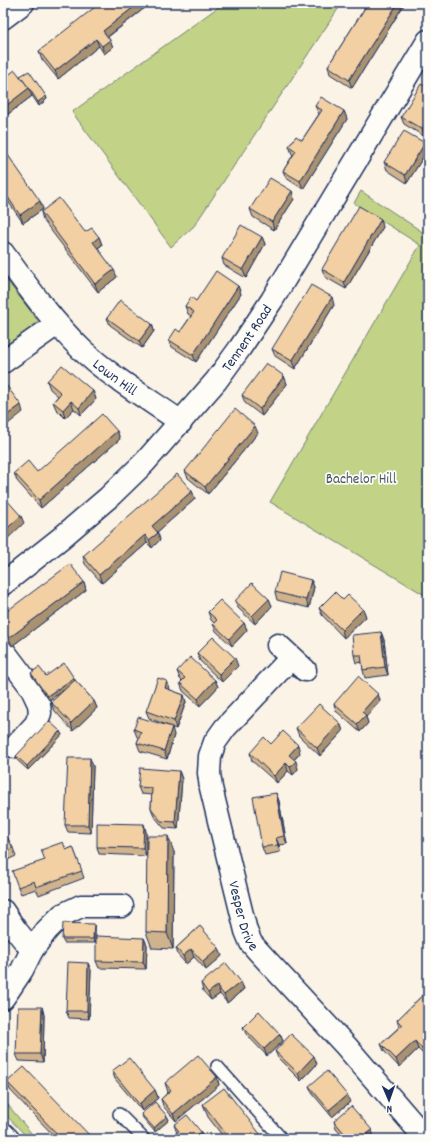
<svg xmlns="http://www.w3.org/2000/svg" width="431" height="1142" font-family="Dekko,sans-serif">
<style>
.green{fill:#c2d387;stroke:#6e8172}
.lines{fill:none;stroke-linecap:round;stroke-linejoin:round}
.service-casing{stroke:#1b2f5e;stroke-width:14}
.minor-casing{stroke:#1b2f5e;stroke-width:25}
.tertiary-casing{stroke:#1b2f5e;stroke-width:25}
.service{stroke:#fdfcf7;stroke-width:11}
.minor{stroke:#fdfcf7;stroke-width:22}
.tertiary{stroke:#fdfcf7;stroke-width:22}
.wall{fill:#d0b38c;stroke:#1b2f5e}
.shaded-wall{fill:#a99272;stroke:#1b2f5e}
.building{fill:#f2d0a3;stroke:#1b2f5e}
.labels{text-anchor:middle;stroke-width:3.5;stroke-linejoin:round;paint-order:stroke}
.street-label{font-size:15px;fill:#1b2f5e;stroke:#fdfcf7}
.park-label{font-size:15px;fill:#455868;stroke:#fdfcf7}
</style>
<rect width="100%" height="100%" fill="#fbf3e6"/>
<filter id="ink" filterUnits="userSpaceOnUse"><feTurbulence type="fractalNoise" baseFrequency=".025" numOctaves="2"/><feDisplacementMap in="SourceGraphic" scale="8" xChannelSelector="R" yChannelSelector="G"/><feConvolveMatrix kernelMatrix="1 2 1 2 8 2 1 2 1" color-interpolation-filters="sRGB"/></filter>
<g filter="url(#ink)">
<!-- green -->
<g class="green">
<path d="M224,3H342L194,226L171,247L72,112Z"/>
<path d="M361,191L421,231L425,236L428,232V597L270,502L420,245L354,203Z"/>
<path d="M3,278H5L39,322L37,332L3,354Z"/>
<path d="M3,1099L36,1139H29L3,1112Z"/>
</g>
<g class="lines">
<defs>
<g id="service">
<path d="M217,1066L282,1139"/>
<path d="M119,1114L144,1139"/>
</g>
<g id="minor">
<path id="s1" d="M3,253C27,286 52,321 82,350C111,377 148,399 181,422"/>
<path d="M3,362L57,324"/>
<path id="s2" d="M3,584L61,538L109,497L145,462L216,381L240,348L272,300L428,41"/>
<path d="M278,645L305,670"/>
<path d="M3,650L31,687L39,704L40,713L36,724L15,747"/>
<path id="s3" d="M291,658L225,728L215,742L210,756L209,773L211,788L246,931L251,943L259,952L346,1046L426,1139"/>
<path d="M3,911L15,929L32,950"/>
<path d="M3,998L10,988L22,970L32,950L47,930L62,915L81,906H122"/>
</g>
<g id="tertiary">
<path d="M3,18L23,3"/>
<path d="M3,1134L8,1139"/>
</g>
</defs>
<!-- service casing -->
<use href="#service" class="service-casing"/>
<!-- minor casing -->
<use href="#minor" class="minor-casing"/>
<!-- tertiary casing -->
<use href="#tertiary" class="tertiary-casing"/>
<!-- service -->
<use href="#service" class="service"/>
<!-- minor -->
<use href="#minor" class="minor"/>
<!-- tertiary -->
<use href="#tertiary" class="tertiary"/>
</g>
<!-- wall -->
<g class="wall">
<path d="M151,3L108,37L113,47L104,54L99,46L58,79L41,58L39,51Z"/>
<path d="M368,3H405L352,88L330,74L328,66Z"/>
<path d="M21,77L46,96L47,99L39,106L31,94L32,96L3,118V79Z"/>
<path d="M428,88V132L425,137L404,124L401,117Z"/>
<path d="M315,106L344,111L347,119L303,189L286,178L283,171L293,155L292,154L289,146L302,140L319,114Z"/>
<path d="M425,143L427,151L407,183L387,170L384,162Z"/>
<path d="M3,148L43,209L23,223L3,194Z"/>
<path d="M292,191L294,199L274,230L253,217L250,209Z"/>
<path d="M41,212L85,232L99,237L102,245L98,248L117,277L98,292L43,220Z"/>
<path d="M383,227L346,289L325,277L322,269Z"/>
<path d="M262,237L265,244L246,278L224,265L222,258Z"/>
<path d="M238,286L241,294L196,362L172,347L169,340L180,332L191,316L188,314L185,306L196,301Z"/>
<path d="M334,305L295,369L275,356L272,349Z"/>
<path d="M107,318L152,324L154,331L142,348L110,325Z"/>
<path d="M284,376L287,384L262,416L245,403L242,395Z"/>
<path d="M47,381L93,391L96,399L81,415L74,409L65,418L56,409L53,402L58,396L50,389Z"/>
<path d="M117,431L120,439L41,508L17,481L14,473L37,472Z"/>
<path d="M258,433L208,494L188,478L185,471Z"/>
<path d="M192,491L195,499L157,532L160,540L152,548L147,543L102,583L85,564L83,556Z"/>
<path d="M311,580L314,587L309,608L277,600L275,592Z"/>
<path d="M84,582L86,590L12,646L3,634V614Z"/>
<path d="M269,599L272,606L255,624L238,608L235,601Z"/>
<path d="M319,608L363,609L366,617L344,638L322,615Z"/>
<path d="M208,612L244,623L247,630L232,646L216,631L213,624L214,623L211,620Z"/>
<path d="M381,632L384,640L388,675L365,678L363,670L362,662L356,663L354,655Z"/>
<path d="M197,653L238,666L222,682L200,661Z"/>
<path d="M177,671L215,680L218,687L200,706L183,691L180,683L182,681L180,679Z"/>
<path d="M31,673L46,676L74,678L75,680L94,701L97,708L73,731L54,710L51,702L64,690L49,700L32,676Z"/>
<path d="M170,689V690L184,695L186,702L176,729L149,718L146,711Z"/>
<path d="M378,694L380,701L366,717L368,723L360,732L336,711L334,704Z"/>
<path d="M340,723L343,731L320,756L299,736L296,728Z"/>
<path d="M134,729L174,735L167,759L140,751L137,743L139,738L137,737Z"/>
<path d="M60,731L62,735L28,770L17,760L16,756Z"/>
<path d="M271,744L300,753L294,760L298,769L293,775L288,771L277,783L252,761L250,753Z"/>
<path d="M93,766L91,833L68,832L65,825Z"/>
<path d="M179,771L182,779L178,829L164,828L154,816L151,808L152,795L141,794L138,787Z"/>
<path d="M276,793L279,801L287,844L279,845L280,852L265,855L262,847Z"/>
<path d="M144,824L146,832V856L99,854L97,847Z"/>
<path d="M3,829L13,848L16,856L3,862Z"/>
<path d="M73,847L84,878L39,895L36,889L21,894L18,887L45,860Z"/>
<path d="M174,852L173,949L152,948L146,932Z"/>
<path d="M94,924L95,928V943H64L62,939Z"/>
<path d="M200,926L222,956L206,970L194,957L186,964L178,955L176,948Z"/>
<path d="M144,938L147,945L146,969L99,968L96,961Z"/>
<path d="M91,970L89,1019L69,1018L66,1011Z"/>
<path d="M241,982L244,989L227,1003L220,994L211,1000L203,991L201,983Z"/>
<path d="M428,990V1053L425,1056L418,1049L399,1067L384,1051L381,1044L399,1027L397,1020Z"/>
<path d="M42,1007L44,1015L43,1062L19,1061L16,1054Z"/>
<path d="M243,1027L280,1034L283,1041L267,1056L246,1034Z"/>
<path d="M275,1051L317,1064L301,1081L278,1058Z"/>
<path d="M112,1071L155,1090L158,1098L142,1111L115,1079Z"/>
<path d="M217,1077L219,1085L176,1121L163,1106L161,1099L168,1092L165,1083Z"/>
<path d="M7,1082L93,1139H57L10,1090Z"/>
<path d="M309,1086L350,1102L332,1117L312,1093Z"/>
<path d="M203,1104L264,1139H225L208,1117Z"/>
<path d="M141,1114L167,1116L169,1120L155,1132L143,1118Z"/>
<path d="M334,1121L374,1138L373,1139H345L336,1129Z"/>
<path d="M174,1125L201,1132L203,1139H169L177,1133Z"/>
</g>
<!-- shaded-wall -->
<g class="shaded-wall">
<path d="M139,3H151L106,38L103,31Z"/>
<path d="M398,3H405L352,88L349,80Z"/>
<path d="M96,39L99,46L58,79L55,71Z"/>
<path d="M110,40L113,47L104,54L102,46Z"/>
<path d="M29,88L32,96L3,118V108Z"/>
<path d="M46,96L47,99L39,106L38,102Z"/>
<path d="M344,111L347,119L303,189L300,181Z"/>
<path d="M428,120V132L425,137L422,129Z"/>
<path d="M425,143L427,151L407,183L405,175Z"/>
<path d="M292,191L294,199L274,230L272,222Z"/>
<path d="M40,201L43,209L23,223L20,215Z"/>
<path d="M381,219L383,227L346,289L344,282Z"/>
<path d="M99,237L102,245L96,249L93,242Z"/>
<path d="M262,237L265,244L246,278L243,270Z"/>
<path d="M114,270L117,277L98,292L95,284Z"/>
<path d="M238,286L241,294L196,362L193,355Z"/>
<path d="M332,297L334,305L295,369L292,361Z"/>
<path d="M152,324L154,331L142,348L139,341Z"/>
<path d="M284,376L287,384L262,416L260,409Z"/>
<path d="M93,391L96,399L81,415L79,408Z"/>
<path d="M71,401L74,409L65,418L63,410Z"/>
<path d="M21,405L23,412L3,428V418Z"/>
<path d="M255,426L258,433L208,494L205,487Z"/>
<path d="M117,431L120,439L41,508L39,500Z"/>
<path d="M192,491L195,499L155,534L152,526Z"/>
<path d="M21,516L24,523L3,543V532Z"/>
<path d="M158,533L160,540L152,548L149,540Z"/>
<path d="M145,535L147,543L102,583L99,575Z"/>
<path d="M311,580L314,587L309,608L306,600Z"/>
<path d="M84,582L86,590L12,646L9,638Z"/>
<path d="M269,599L272,606L255,624L252,616Z"/>
<path d="M363,609L366,617L344,638L342,630Z"/>
<path d="M244,623L247,630L232,646L229,639Z"/>
<path d="M381,632L384,640L388,675L385,667Z"/>
<path d="M3,658L5,663L3,665Z"/>
<path d="M235,658L238,666L222,682L219,674Z"/>
<path d="M74,678L76,682L49,700L47,696Z"/>
<path d="M215,680L218,687L200,706L198,699Z"/>
<path d="M167,681L170,689L168,696L165,688Z"/>
<path d="M378,694L380,701L366,717L368,723L360,732L357,724L362,712Z"/>
<path d="M184,695L186,702L176,729L174,721Z"/>
<path d="M94,701L97,708L73,731L71,723Z"/>
<path d="M340,723L343,731L320,756L317,748Z"/>
<path d="M172,727L174,735L167,759L164,751Z"/>
<path d="M60,731L62,735L28,770L27,766Z"/>
<path d="M298,745L300,753L292,762L289,755Z"/>
<path d="M90,758L93,766L91,833L88,825Z"/>
<path d="M296,761L298,769L293,775L290,767Z"/>
<path d="M286,763L288,771L277,783L274,776Z"/>
<path d="M179,771L182,779L178,829L175,822Z"/>
<path d="M276,793L279,801L287,844L284,836Z"/>
<path d="M144,824L146,832V856L143,848Z"/>
<path d="M168,836L174,852L173,949L167,933Z"/>
<path d="M276,838L279,845L280,852Z"/>
<path d="M94,924L95,928V943L93,939Z"/>
<path d="M144,938L147,945L146,969L143,962Z"/>
<path d="M219,948L222,956L206,970L203,962Z"/>
<path d="M191,949L194,957L186,964L183,956Z"/>
<path d="M88,963L91,970L89,1019L87,1011Z"/>
<path d="M241,982L244,989L227,1003L224,995Z"/>
<path d="M217,986L220,994L211,1000L208,993Z"/>
<path d="M42,1007L44,1015L43,1062L40,1054Z"/>
<path d="M280,1034L283,1041L267,1056L264,1049Z"/>
<path d="M415,1041L418,1049L399,1067L396,1059Z"/>
<path d="M428,1043V1053L425,1056L422,1049Z"/>
<path d="M314,1056L317,1064L301,1081L298,1073Z"/>
<path d="M217,1077L219,1085L176,1121L173,1114Z"/>
<path d="M155,1090L158,1098L142,1111L139,1104Z"/>
<path d="M347,1095L350,1102L332,1117L329,1110Z"/>
<path d="M167,1116L169,1120L155,1132L154,1128Z"/>
<path d="M372,1130L374,1138L373,1139H361Z"/>
<path d="M201,1132L203,1139H192Z"/>
</g>
<!-- building -->
<g class="building">
<path d="M100,3H139L103,31L110,40L102,46L96,39L55,71L39,51Z"/>
<path d="M368,3H398L349,80L328,66Z"/>
<path d="M15,70L29,88L3,108V79Z"/>
<path d="M29,71L46,96L38,102L29,88L20,76Z"/>
<path d="M421,84L428,88V120L422,129L401,117Z"/>
<path d="M321,97L344,111L300,181L283,171L296,151L289,146L296,136L302,140L322,110L315,106Z"/>
<path d="M404,131L425,143L405,175L384,162Z"/>
<path d="M3,148L40,201L20,215L3,190Z"/>
<path d="M270,178L292,191L272,222L250,209Z"/>
<path d="M59,198L85,232L92,228L99,237L93,242L114,270L95,284L41,212Z"/>
<path d="M359,206L381,219L344,282L322,269Z"/>
<path d="M241,225L262,237L243,270L222,258Z"/>
<path d="M216,271L238,286L193,355L169,340L176,329L180,332L194,312L185,306L191,297L196,301Z"/>
<path d="M311,285L332,297L292,361L272,349Z"/>
<path d="M120,300L152,324L139,341L107,318Z"/>
<path d="M266,363L284,376L260,409L242,395Z"/>
<path d="M62,365L93,391L79,408L71,401L63,410L53,402L61,393L47,381Z"/>
<path d="M6,385L21,405L3,418V387Z"/>
<path d="M235,409L255,426L205,487L185,471Z"/>
<path d="M102,414L117,431L39,500L14,473L28,461L37,472Z"/>
<path d="M177,474L192,491L152,526L158,533L149,540L145,535L99,575L83,556Z"/>
<path d="M6,499L21,516L3,532V501Z"/>
<path d="M70,564L84,582L9,638L3,630V614Z"/>
<path d="M280,572L311,580L306,600L275,592Z"/>
<path d="M252,583L269,599L252,616L235,601Z"/>
<path d="M335,592L343,600L348,595L363,609L342,630L319,608Z"/>
<path d="M220,600L244,623L229,639L213,624L217,620L208,612Z"/>
<path d="M381,632L385,667L363,670L361,655H354L352,635Z"/>
<path d="M213,637L235,658L219,674L197,653Z"/>
<path d="M190,657L215,680L198,699L180,683L185,678L177,671Z"/>
<path d="M64,663L74,678L47,696L31,673L39,667L46,676Z"/>
<path d="M358,676L378,694L362,712L366,715L357,724L334,704Z"/>
<path d="M158,678L167,681L165,688L184,695L174,721L146,711Z"/>
<path d="M75,680L94,701L71,723L51,702Z"/>
<path d="M319,704L340,723L317,748L296,728Z"/>
<path d="M138,717L172,727L164,751L137,743L141,732L134,729Z"/>
<path d="M49,721L60,731L27,766L16,756Z"/>
<path d="M283,731L298,745L289,755L296,761L290,767L286,763L274,776L250,753L264,737L271,744Z"/>
<path d="M68,758H90L88,825H65Z"/>
<path d="M140,768L179,771L175,822L161,821L151,808L152,788L138,787Z"/>
<path d="M276,793L284,836L276,838L278,845L262,847L253,797Z"/>
<path d="M97,823L144,824L143,848L97,847Z"/>
<path d="M3,829L13,848L3,853Z"/>
<path d="M147,836H168L167,933L146,932Z"/>
<path d="M63,842L66,850L73,847L82,871L36,887L34,881L18,887L12,871L45,860L41,850Z"/>
<path d="M63,923L94,924L93,939H62Z"/>
<path d="M200,926L219,948L203,962L191,949L183,956L176,948Z"/>
<path d="M96,936L144,938L143,962L96,961Z"/>
<path d="M68,962L88,963L87,1011H66Z"/>
<path d="M226,963L241,982L224,995L217,986L208,993L201,983Z"/>
<path d="M428,990V1043L422,1049L415,1041L396,1059L381,1044L402,1025L397,1020Z"/>
<path d="M18,1007H42L40,1054H16Z"/>
<path d="M259,1011L280,1034L264,1049L243,1027Z"/>
<path d="M291,1034L314,1056L298,1073L275,1051Z"/>
<path d="M198,1055L217,1077L173,1114L161,1099L171,1090L165,1083Z"/>
<path d="M129,1058L155,1090L139,1104L112,1071Z"/>
<path d="M24,1067L93,1139H62L7,1082Z"/>
<path d="M327,1071L347,1095L329,1110L309,1086Z"/>
<path d="M224,1088L264,1139H230L203,1104Z"/>
<path d="M155,1102L167,1116L154,1128L141,1114Z"/>
<path d="M351,1106L372,1130L361,1139H349L334,1121Z"/>
<path d="M187,1115L201,1132L192,1139H169L179,1131L174,1125Z"/>
</g>
</g>
<g class="labels">
<!-- street labels -->
<g class="street-label">
<text dy="5" stroke="none"><textPath href="#s2" startOffset="348">Tennent Road</textPath></text>
<text dy="5" stroke="none"><textPath href="#s1" startOffset="168">Lown Hill</textPath></text>
<text dy="5" stroke="none"><textPath href="#s3" startOffset="292">Vesper Drive</textPath></text>
</g>
<!-- park labels -->
<g class="park-label">
<text x="361" y="483">Bachelor Hill</text>
</g>
</g>
<!-- margin -->
<rect width="431" height="1142" fill="none" stroke="#fdfcf7" stroke-width="16"/>
<rect x="8" y="8" width="415" height="1126" fill="none" stroke="#1b2f5e" stroke-width="1.5" filter="url(#ink)"/>
<!-- north arrow -->
<g transform="translate(389 1100) rotate(178)" stroke="#fdfcf7" stroke-width="3" paint-order="stroke">
<path d="M0-3L7 15L0 10L-7 15Z" fill="#1b2f5e"/>
<text y="-6" font-size="11" font-weight="bold" text-anchor="middle" fill="#1b2f5e">N</text>
</g>
</svg>
